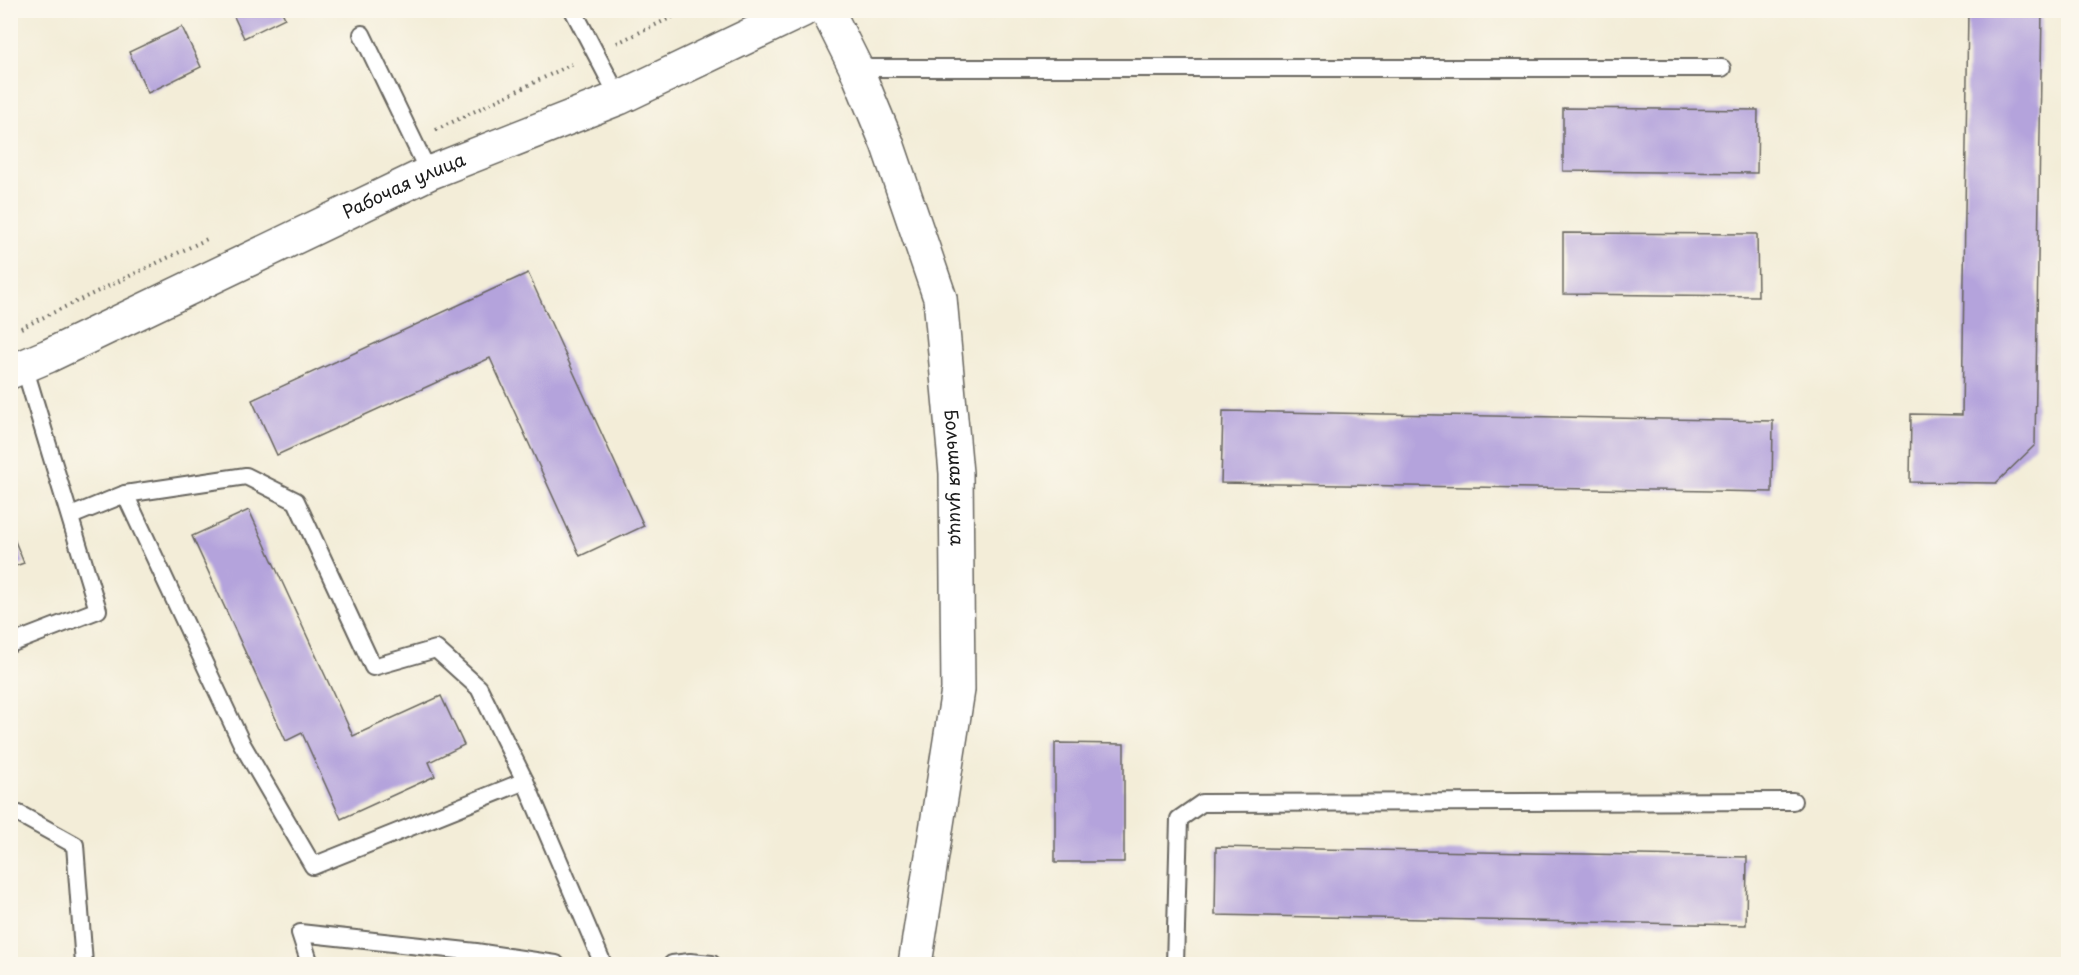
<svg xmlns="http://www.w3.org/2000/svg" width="2079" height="975" font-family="'Playpen Sans',sans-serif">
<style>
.building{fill:#b4a3dc}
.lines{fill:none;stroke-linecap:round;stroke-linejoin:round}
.lane-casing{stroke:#67655e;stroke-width:20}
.street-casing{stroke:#67655e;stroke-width:36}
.secondary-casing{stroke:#67655e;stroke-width:36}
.path{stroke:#67655e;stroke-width:4;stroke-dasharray:1.5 4.5;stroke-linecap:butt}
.lane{stroke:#fff;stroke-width:16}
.street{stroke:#fff;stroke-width:33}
.secondary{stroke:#fff;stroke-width:33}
.labels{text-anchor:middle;stroke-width:6;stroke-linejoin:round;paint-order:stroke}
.street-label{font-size:18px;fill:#1c1c1c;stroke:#fbf7ec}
</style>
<rect width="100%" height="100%" fill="#fbf7ec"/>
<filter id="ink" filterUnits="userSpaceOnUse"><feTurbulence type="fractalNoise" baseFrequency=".0167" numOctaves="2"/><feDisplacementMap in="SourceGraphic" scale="12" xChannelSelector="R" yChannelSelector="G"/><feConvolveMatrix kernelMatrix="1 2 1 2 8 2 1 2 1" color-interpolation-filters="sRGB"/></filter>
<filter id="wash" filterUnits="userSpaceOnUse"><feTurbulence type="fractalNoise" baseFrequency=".008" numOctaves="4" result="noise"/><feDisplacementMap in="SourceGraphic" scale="24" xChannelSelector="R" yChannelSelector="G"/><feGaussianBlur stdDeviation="1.35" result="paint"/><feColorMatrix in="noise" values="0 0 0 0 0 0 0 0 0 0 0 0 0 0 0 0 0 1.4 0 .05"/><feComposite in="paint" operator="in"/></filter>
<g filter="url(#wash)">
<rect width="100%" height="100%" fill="#f3edd8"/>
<g id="blocks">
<!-- building -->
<g class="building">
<path d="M231,10H281L285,18L244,38Z"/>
<path d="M1968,10H2042L2035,445L1996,483L1910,482L1911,414L1962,415Z"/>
<path d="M182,27L201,67L148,93L129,52Z"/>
<path d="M1563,108L1758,110L1757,173L1563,171Z"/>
<path d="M1563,233L1757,234L1758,296L1563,294Z"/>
<path d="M528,273L644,526L580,556L490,358L277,455L252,400Z"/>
<path d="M1223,411L1773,421L1772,492L1221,483Z"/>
<path d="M249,510L353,736L441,696L464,745L429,762L435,776L341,819L302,733L286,741L192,536Z"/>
<path d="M10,529L24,563L10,568Z"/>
<path d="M1055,743L1124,744V862H1055Z"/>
<path d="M1216,847L1747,857L1746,925L1215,915Z"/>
</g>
</g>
</g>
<g filter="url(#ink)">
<use href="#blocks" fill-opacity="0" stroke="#67655e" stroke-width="1.5"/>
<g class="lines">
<defs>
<g id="lane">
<path d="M573,10L619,98"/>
<path d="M362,34L429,173"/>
<path d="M856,68H1722"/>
<path d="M125,494L246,476L296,501L373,667L436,649L479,688L525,781"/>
<path d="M71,516L125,494L242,744L313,866L525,781L603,964"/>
<path d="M10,644L98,610L24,366"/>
<path d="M10,816L19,814L75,845L84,964"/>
<path d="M310,964L300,933L476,952L556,964"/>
<path d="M672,964L690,962L712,964"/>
<path d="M1175,964L1179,819L1202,803L1793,801"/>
</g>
<g id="street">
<path id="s1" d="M10,372L48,356L429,173L619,98L803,10"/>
</g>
<g id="secondary">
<path id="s2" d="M827,10L856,68L887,143L940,298L956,473L958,690L915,964"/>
</g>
</defs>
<!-- lane casing -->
<use href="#lane" class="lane-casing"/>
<!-- street casing -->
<use href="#street" class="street-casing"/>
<!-- secondary casing -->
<use href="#secondary" class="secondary-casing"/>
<!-- path -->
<g class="path">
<path d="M617,43L687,10"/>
<path d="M436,130L572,64"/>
<path d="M21,328L207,239"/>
</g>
<!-- lane -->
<use href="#lane" class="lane"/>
<!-- street -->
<use href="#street" class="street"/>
<!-- secondary -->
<use href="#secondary" class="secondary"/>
</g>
</g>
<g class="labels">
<!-- street labels -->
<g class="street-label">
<text dy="6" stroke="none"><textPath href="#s1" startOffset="436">Рабочая улица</textPath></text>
<text dy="6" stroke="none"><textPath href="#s2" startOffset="490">Большая улица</textPath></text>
</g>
</g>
<!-- margin -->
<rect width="2079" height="975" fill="none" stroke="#fbf7ec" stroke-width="36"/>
</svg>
